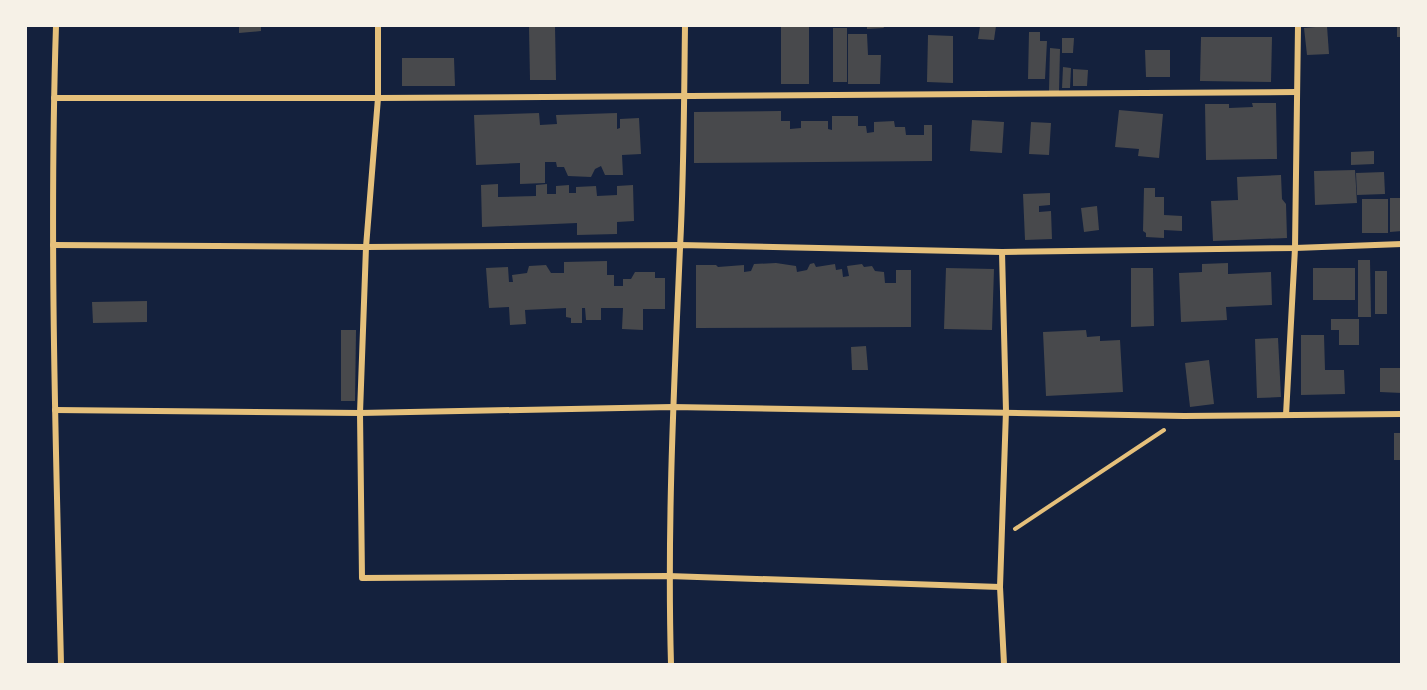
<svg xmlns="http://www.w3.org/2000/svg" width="1427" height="690" font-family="'Source Sans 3',sans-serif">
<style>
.building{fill:#48494c}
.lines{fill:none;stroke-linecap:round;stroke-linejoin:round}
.path{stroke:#e5c07b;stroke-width:4}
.minor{stroke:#e5c07b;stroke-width:6}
</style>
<rect width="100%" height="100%" fill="#14213d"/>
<!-- building -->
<g class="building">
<path d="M239,26H261V31L239,33Z"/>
<path d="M529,26H555L556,80H530Z"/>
<path d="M867,26H883L884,28L867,29Z"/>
<path d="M980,26H996L994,40L978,39Z"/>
<path d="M1327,26L1329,54L1307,55L1304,28Z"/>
<rect x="1397" y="26" width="5" height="11"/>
<rect x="781" y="27" width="28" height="57"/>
<rect x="833" y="28" width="14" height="54"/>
<path d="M1029,32H1040V41H1047L1045,79H1028Z"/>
<path d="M848,34H867L868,55H881L880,84H848Z"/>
<path d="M928,35L953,36V83L927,82Z"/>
<path d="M1201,37H1272L1271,82L1200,81Z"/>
<path d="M1062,38H1074L1073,53H1062Z"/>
<path d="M1050,48L1060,49L1059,92L1049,91Z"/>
<path d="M1145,50H1170V77H1146Z"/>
<path d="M402,58H454L455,86H402Z"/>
<path d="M1063,67L1071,68L1070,88H1062Z"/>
<path d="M1073,69L1088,70L1087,86H1073Z"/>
<path d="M1252,103H1276L1277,159L1206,160L1205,104H1229V108L1253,107Z"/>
<path d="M1119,110L1163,114L1159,158L1138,156L1139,149L1115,147Z"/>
<path d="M781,111V121H790V129L801,128V121H828V129L832,130V116H858V126H866L867,133L874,132V122L894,121L895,127H905L906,135H924V125H932V161L694,163V112Z"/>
<path d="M539,113L540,125L557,124L556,115L617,113V129L620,128V119L639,118L641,154L622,155L623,175H605L601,166L595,169L591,177L568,176L564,167H557L556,162H545V183L520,184V163L476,165L474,115Z"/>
<path d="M972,120L1004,122L1002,153L970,151Z"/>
<path d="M1031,122L1051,123L1049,155L1029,154Z"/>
<path d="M1374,151V164L1351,165V152Z"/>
<path d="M1355,170L1357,203L1315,205L1314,171Z"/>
<path d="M1384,172L1385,194L1357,195L1356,173Z"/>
<path d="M1281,175L1282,199L1286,204L1287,238L1213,241L1211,201L1238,200L1237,177Z"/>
<path d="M498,184V197L536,196V185L547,184V194H556V186L569,185V193H576V187L596,186L597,196L617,195V186L633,185L634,221L617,222V234L577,235V223L482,227L481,185Z"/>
<path d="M1144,188H1155V197H1164V215L1182,216V231L1164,230V238L1146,237V233L1143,231Z"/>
<path d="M1050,193V205L1039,206V212L1051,211L1052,239L1025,240L1023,194Z"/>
<path d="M1390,198H1402V231L1390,232Z"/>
<rect x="1362" y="199" width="26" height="34"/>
<path d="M1097,206L1099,230L1084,232L1081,208Z"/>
<path d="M1358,260H1370L1371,317H1358Z"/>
<path d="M607,261V275H614V286H623V279H631L635,272H655V278H665V309H643V330L622,329L623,308H601V320H586L585,308H582V323H571V318L566,317V308L525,310L526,324L510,325L509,307L489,308L486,268L508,267L509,282H513L512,275L527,273L529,266L546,265L551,273H564V262Z"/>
<path d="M776,263L796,266L797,272L807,270L810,264L814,263L816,267L835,264L836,270L842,269L843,277L849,276L847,266L862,264L864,267L872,266L875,271L884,272L885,283H896V270H911V327L696,328V265H716L718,267L744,265V272L751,271L754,264Z"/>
<path d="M1228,263V274L1271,272L1272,305L1226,307L1227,320L1181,322L1179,273L1202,272V264Z"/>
<path d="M946,268L994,269L992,330L944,329Z"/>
<path d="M1131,268H1153L1154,326L1131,327Z"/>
<rect x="1313" y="268" width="42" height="32"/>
<rect x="1375" y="271" width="12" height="43"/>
<path d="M147,301V322L93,323L92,302Z"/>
<path d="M1331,319H1359V345H1339V330H1331Z"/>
<path d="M341,330H356L355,401H341Z"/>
<path d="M1086,330L1087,337L1100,336V341L1120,340L1123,392L1046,396L1043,332Z"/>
<path d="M1301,335H1324L1325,370H1344L1345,394L1301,395Z"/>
<path d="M1278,338L1281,397L1257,398L1255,339Z"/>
<path d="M866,346L868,370H852L851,347Z"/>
<path d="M1209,360L1214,404L1190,407L1185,363Z"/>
<path d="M1380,368H1402V393L1380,392Z"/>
<rect x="1394" y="433" width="8" height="27"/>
</g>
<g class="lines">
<!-- path -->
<path class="path" d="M1015,529L1164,430"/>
<!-- minor -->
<g class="minor">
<path d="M56,26C49,239 56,452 61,664"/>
<path d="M378,26V98L366,247L360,413L362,578L668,576L1000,587"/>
<path d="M54,98H378L1297,92"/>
<path d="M53,245L366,247L680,245L1002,252L1295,248L1402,244"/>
<path d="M1002,252L1006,411L1000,587L1004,664"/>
<path d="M55,410L360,413L672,407L1184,416L1402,414"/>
<path d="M1286,415L1295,248L1298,26"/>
<path d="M671,664C667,525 674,387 680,248C684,174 684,99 685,26"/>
</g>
</g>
<!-- border -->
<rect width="1427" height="690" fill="none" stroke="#f6f1e7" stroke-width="54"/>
</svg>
